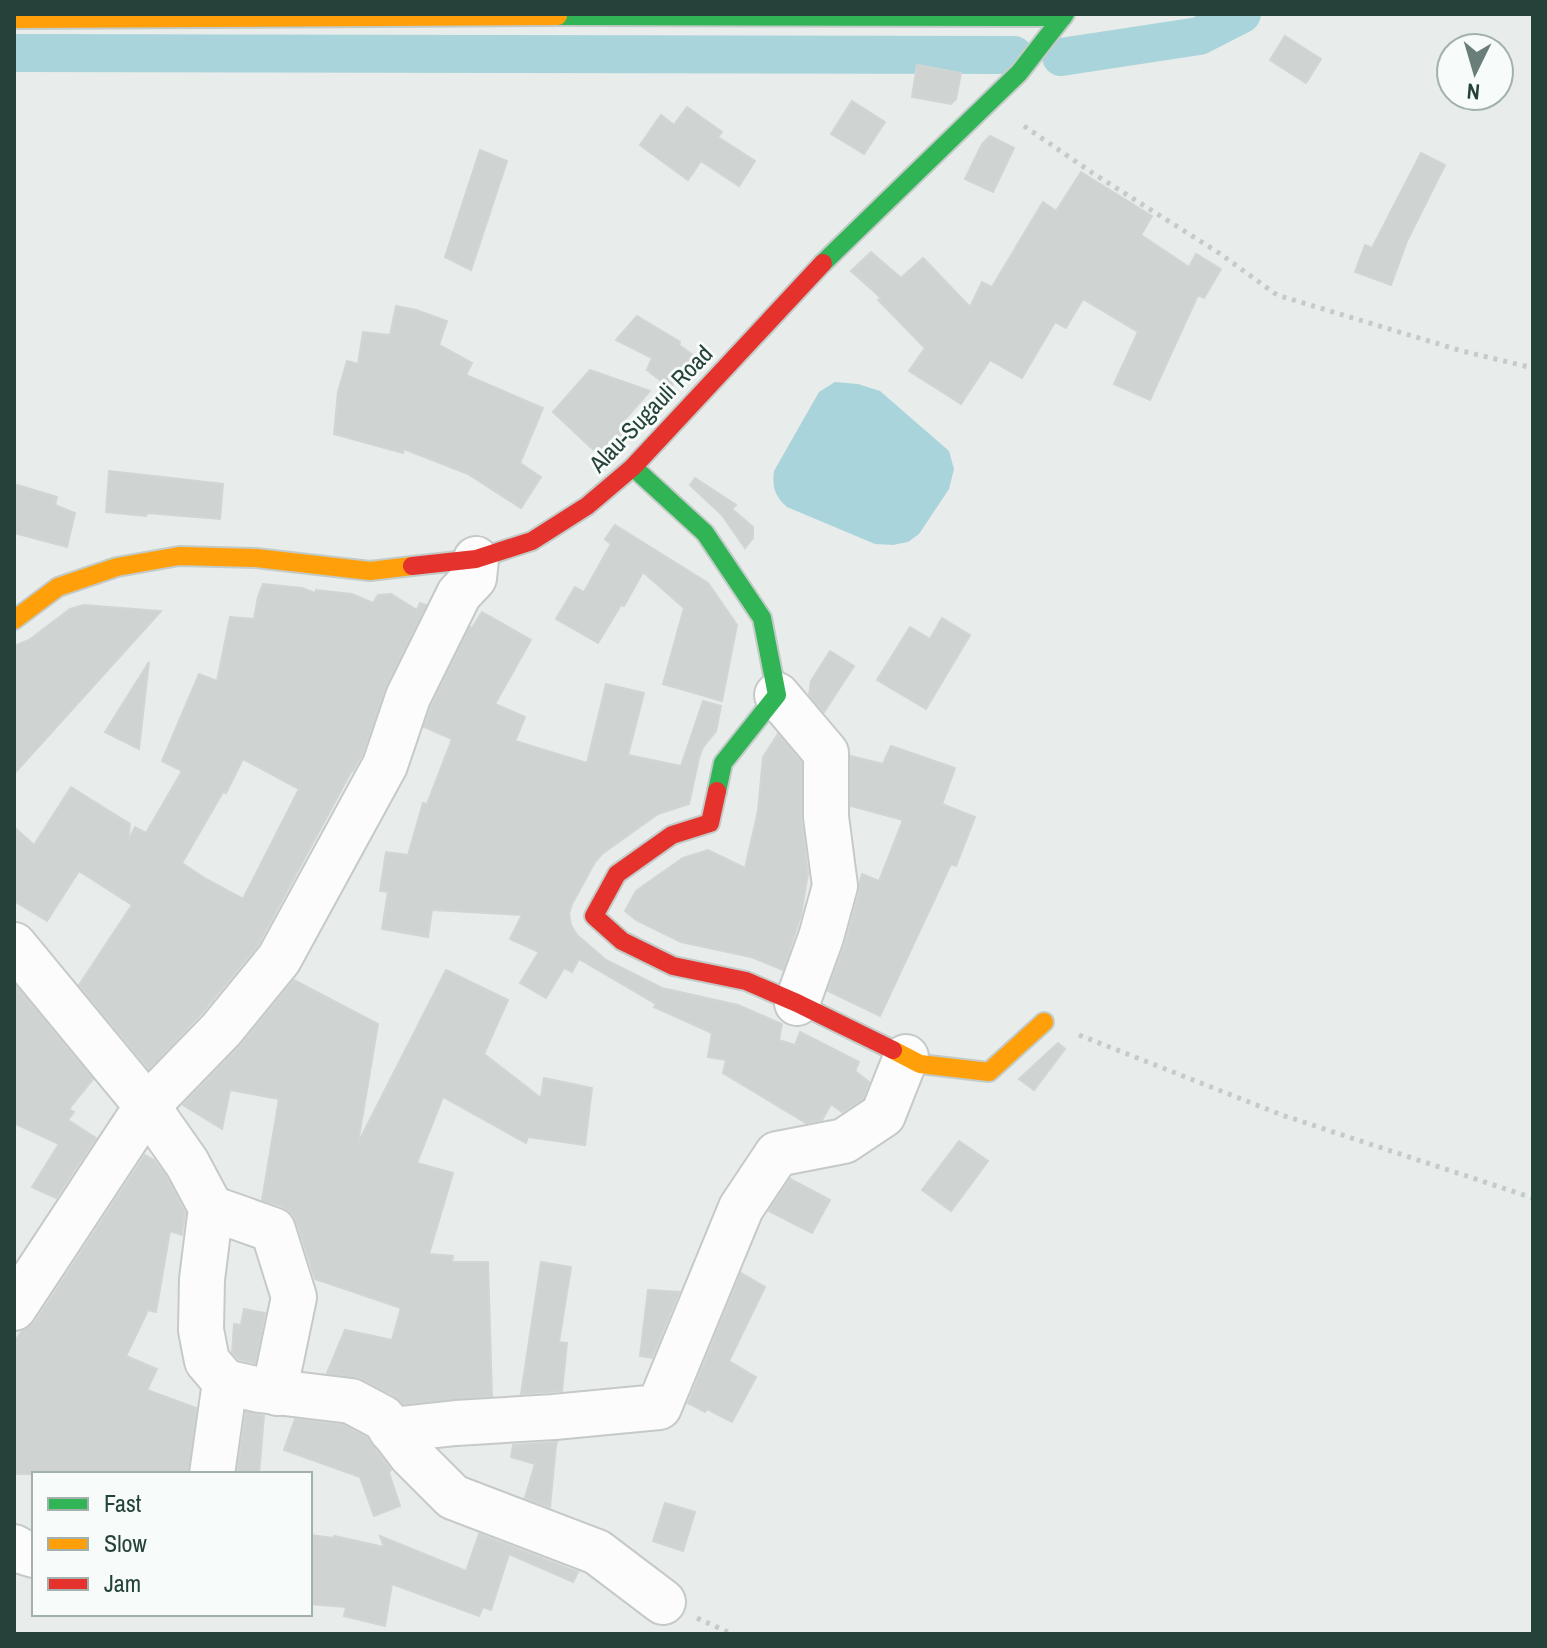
<svg xmlns="http://www.w3.org/2000/svg" width="1547" height="1648" font-family="'Archivo Narrow',sans-serif">
<style>
.water{fill:#a9d4db}
.lines{fill:none;stroke-linecap:round;stroke-linejoin:round}
.canal{stroke:#a9d4db;stroke-width:38}
.building{fill:#cfd4d2;stroke:#d1d6d4;stroke-width:2;fill-rule:evenodd}
.street-casing{stroke:#c5cac8;stroke-width:48}
.fast-casing{stroke:#c3cbc8;stroke-width:22}
.slow-casing{stroke:#c3cbc8;stroke-width:22}
.jam-casing{stroke:#c3cbc8;stroke-width:22}
.path{stroke:#c3ccca;stroke-width:5;stroke-dasharray:4 6;stroke-linecap:butt}
.street{stroke:#fcfcfc;stroke-width:44}
.fast{stroke:#30b455;stroke-width:18}
.slow{stroke:#ff9f0a;stroke-width:18}
.jam{stroke:#e5322d;stroke-width:18}
.labels{text-anchor:middle;stroke-width:6;stroke-linejoin:round;paint-order:stroke}
.street-label{font-size:24px;fill:#24423a;stroke:#f7fbf9}
</style>
<rect width="100%" height="100%" fill="#e8edeb"/>
<!-- water -->
<path class="water" d="M835,382L858,384L880,391L949,451L954,469L949,489L919,534L908,542L893,545L875,544L787,507C775,496 772,488 774,471L819,392Z"/>
<g class="lines">
<!-- canal -->
<g class="canal">
<path d="M14,53L1014,55"/>
<path d="M1061,57L1199,36L1242,14"/>
</g>
</g>
<!-- building -->
<g class="building">
<path d="M1285,36L1321,59L1306,83L1270,60Z"/>
<path d="M917,65L961,73L956,99L951,104L912,97Z"/>
<path d="M852,101L885,122L864,154L831,134Z"/>
<path d="M687,107L722,132L718,137L755,161L739,186L701,161L688,180L640,145L661,115L674,125Z"/>
<path d="M990,136L1014,148L993,192L965,179L982,144Z"/>
<path d="M480,150L507,161L471,270L445,257Z"/>
<path d="M1421,153L1445,165L1407,241L1391,285L1355,272L1365,245L1372,248Z"/>
<path d="M1081,172L1152,216L1141,235L1189,267L1196,254L1221,269L1204,298L1198,295L1150,400L1114,384L1138,332L1083,299L1066,328L1055,322L1022,378L990,360L961,404L909,371L925,348L878,300L881,298L851,271L871,252L901,278L923,258L970,307L982,282L992,287L1043,202L1056,211Z"/>
<path d="M396,306L416,310L447,321L439,345L472,363L466,375L543,408L520,463L541,477L521,508L468,474L404,449L403,453L334,434L338,392L347,361L358,364L363,332L390,335Z"/>
<path d="M637,316L680,342L679,345L694,356L670,388L647,370L652,358L616,340Z"/>
<path d="M590,370L650,391L620,425L626,431L601,457L553,412Z"/>
<path d="M109,471L223,484L220,519L147,513L146,516L106,512Z"/>
<path d="M695,478L736,505L732,509L753,527V538L745,548L722,515L690,485Z"/>
<path d="M14,484L57,497L55,505L75,513L67,547L14,533Z"/>
<path d="M615,525L708,583L737,625L722,701L663,684L684,608L643,572L624,606L621,605L598,643L556,619L575,587L584,592L611,544L605,539Z"/>
<path d="M263,584L302,588L315,593L316,590L352,594L373,603L378,595L391,594L417,610L420,603L426,605L386,686L362,755L352,772H351L258,945L202,1013L149,1069L79,985L132,905L79,871L47,921L14,901V827L34,845L71,787L130,824L128,841L135,827L146,833L182,771L162,761L199,674L217,681L230,617L254,619L258,597ZM243,759L299,789L243,899L206,879L182,863L223,792L226,793Z"/>
<path d="M84,605L161,611L14,774V646L29,640L70,609Z"/>
<path d="M482,612L531,640L495,704L525,717L515,741L587,763L606,684L644,693L628,755L681,766L703,701L721,706L716,731L703,747L699,758L689,804L658,814L602,854L595,862L572,904L569,914L571,925L577,935L606,960L662,988L738,1005L782,1024L779,1040L795,1045L800,1032L859,1062L855,1071L869,1082L863,1099L842,1112L831,1104L822,1120L806,1123L723,1073L726,1060L708,1057L712,1033L654,1007L656,1004L579,959L572,972L564,968L546,998L520,983L539,952L510,939L522,915L432,910L428,937L382,929L388,892L380,891L386,852L408,855L423,803L427,804L452,739L424,727L431,707L470,627L472,628Z"/>
<path d="M942,618L970,635L926,709L877,680L910,627L930,639Z"/>
<path d="M830,651L854,666L824,712L809,695L811,681Z"/>
<path d="M149,662L139,749L105,732Z"/>
<path d="M778,734L801,762V817L808,874L801,915L783,970L751,957L681,942L636,920L625,911L636,891L683,858L708,850L745,868L758,811L763,757Z"/>
<path d="M891,746L955,768L942,804L975,817L956,866L951,864L880,1016L828,991L845,944L859,893L860,881L862,874L879,881L903,820L851,806V756L883,764Z"/>
<path d="M446,970L508,1000L484,1054L541,1098L544,1078L592,1088L585,1145L528,1137L526,1143L443,1097L417,1163L453,1173L429,1254L453,1256L452,1262H488L492,1396L403,1404L395,1396L362,1379L327,1373L345,1330L392,1340L401,1308L315,1279L297,1223L291,1213L281,1206L262,1200L279,1099L230,1090L222,1129L183,1105L240,1046L294,980L378,1024L358,1143Z"/>
<path d="M14,984L93,1079L69,1109L74,1112L68,1120L96,1138L56,1198L32,1187L59,1144L14,1123Z"/>
<path d="M1058,1043L1065,1049L1034,1090L1019,1079Z"/>
<path d="M959,1141L988,1161L951,1211L922,1190Z"/>
<path d="M145,1155L154,1160L166,1176L185,1213L182,1235L170,1231L156,1312L148,1310L126,1356L157,1369L147,1390L196,1408L188,1474H14V1342L22,1331L35,1322Z"/>
<path d="M790,1179L830,1200L812,1233L769,1211Z"/>
<path d="M541,1262L571,1267L559,1342L567,1343L562,1391L521,1394Z"/>
<path d="M741,1273L765,1287L729,1361L756,1377L732,1422L707,1409L705,1412L688,1403Z"/>
<path d="M648,1290L679,1292L652,1358L640,1356Z"/>
<path d="M244,1309L265,1313L255,1363L239,1359L232,1352L234,1324L241,1325Z"/>
<path d="M246,1412L264,1416L259,1474H237Z"/>
<path d="M295,1419L343,1425L366,1437L391,1470L389,1473L400,1506L374,1516L360,1477L284,1450Z"/>
<path d="M557,1442L556,1445L550,1507L525,1498L535,1464L511,1457L513,1445Z"/>
<path d="M665,1503L695,1512L683,1551L653,1541Z"/>
<path d="M479,1534L578,1572L573,1582L509,1554L491,1610L483,1607L479,1616L392,1584L385,1626L344,1616L346,1607L310,1604V1535L333,1538L334,1536L384,1547L380,1536L466,1571Z"/>
</g>
<g class="lines">
<defs>
<g id="street">
<path d="M777,695L826,753V817L835,886L821,937L797,1003"/>
<path d="M14,945L147,1106L187,1163L211,1208L202,1279L201,1330L207,1361L225,1382L260,1390L351,1401L383,1418L411,1455L453,1497L597,1552L663,1602"/>
<path d="M211,1208L273,1230L294,1297L278,1374L277,1393"/>
<path d="M14,1308L147,1106L221,1030L279,959L385,765L408,697L459,594L474,578L476,559"/>
<path d="M391,1430L456,1423L554,1417L659,1407L741,1208L777,1154L844,1141L883,1115L906,1057"/>
<path d="M212,1474L225,1382"/>
<path d="M14,1547L21,1551L34,1555"/>
</g>
<g id="fast">
<path d="M558,16L1063,17"/>
<path d="M823,263L1019,73L1065,14"/>
<path d="M633,467L705,533L762,618L777,695L723,763L717,791"/>
</g>
<g id="slow">
<path d="M14,19L558,16"/>
<path d="M14,620L58,587L117,567L179,556L256,558L370,571L412,566"/>
<path d="M893,1050L920,1064L989,1072L1044,1022"/>
</g>
<g id="jam">
<path d="M412,566L476,559L532,541L587,506L633,467L823,263"/>
<path d="M717,791L710,823L672,835L617,874L594,916L622,941L673,966L746,981L797,1003L893,1050"/>
</g>
</defs>
<!-- street casing -->
<use href="#street" class="street-casing"/>
<!-- fast casing -->
<use href="#fast" class="fast-casing"/>
<!-- slow casing -->
<use href="#slow" class="slow-casing"/>
<!-- jam casing -->
<use href="#jam" class="jam-casing"/>
<!-- path -->
<g class="path">
<path d="M1024,126L1091,172L1219,253L1277,295L1462,351L1533,368"/>
<path d="M1079,1035L1282,1115L1533,1198"/>
<path d="M697,1618L732,1634"/>
</g>
<!-- street -->
<use href="#street" class="street"/>
<!-- fast -->
<use href="#fast" class="fast"/>
<!-- slow -->
<use href="#slow" class="slow"/>
<!-- jam -->
<use href="#jam" class="jam"/>
</g>
<g class="labels">
<!-- street labels -->
<g class="street-label">
<text transform="translate(651 409) rotate(-46)" y="8">Alau-Sugauli Road</text>
</g>
</g>
<!-- border -->
<rect width="1547" height="1648" fill="none" stroke="#24423a" stroke-width="32"/>
<!-- legend -->
<rect x="32" y="1472" width="280" height="144" fill="#f7fbf9" stroke="#a3b1ad" stroke-width="2"/>
<rect x="48" y="1498" width="40" height="12" fill="#30b455" stroke="#a3b1ad" stroke-width="2"/>
<text x="104" y="1512" font-size="24" fill="#24423a">Fast</text>
<rect x="48" y="1538" width="40" height="12" fill="#ff9f0a" stroke="#a3b1ad" stroke-width="2"/>
<text x="104" y="1552" font-size="24" fill="#24423a">Slow</text>
<rect x="48" y="1578" width="40" height="12" fill="#e5322d" stroke="#a3b1ad" stroke-width="2"/>
<text x="104" y="1592" font-size="24" fill="#24423a">Jam</text>
<!-- north arrow -->
<g transform="translate(1475 72) rotate(185)"><circle r="38" fill="#f7fbf9" stroke="#a3b1ad" stroke-width="2"/>
<path d="M0-6L14 30L0 20L-14 30Z" fill="#697e78"/>
<text y="-12" font-size="22" font-weight="bold" text-anchor="middle" fill="#24423a">N</text>
</g>
</svg>
